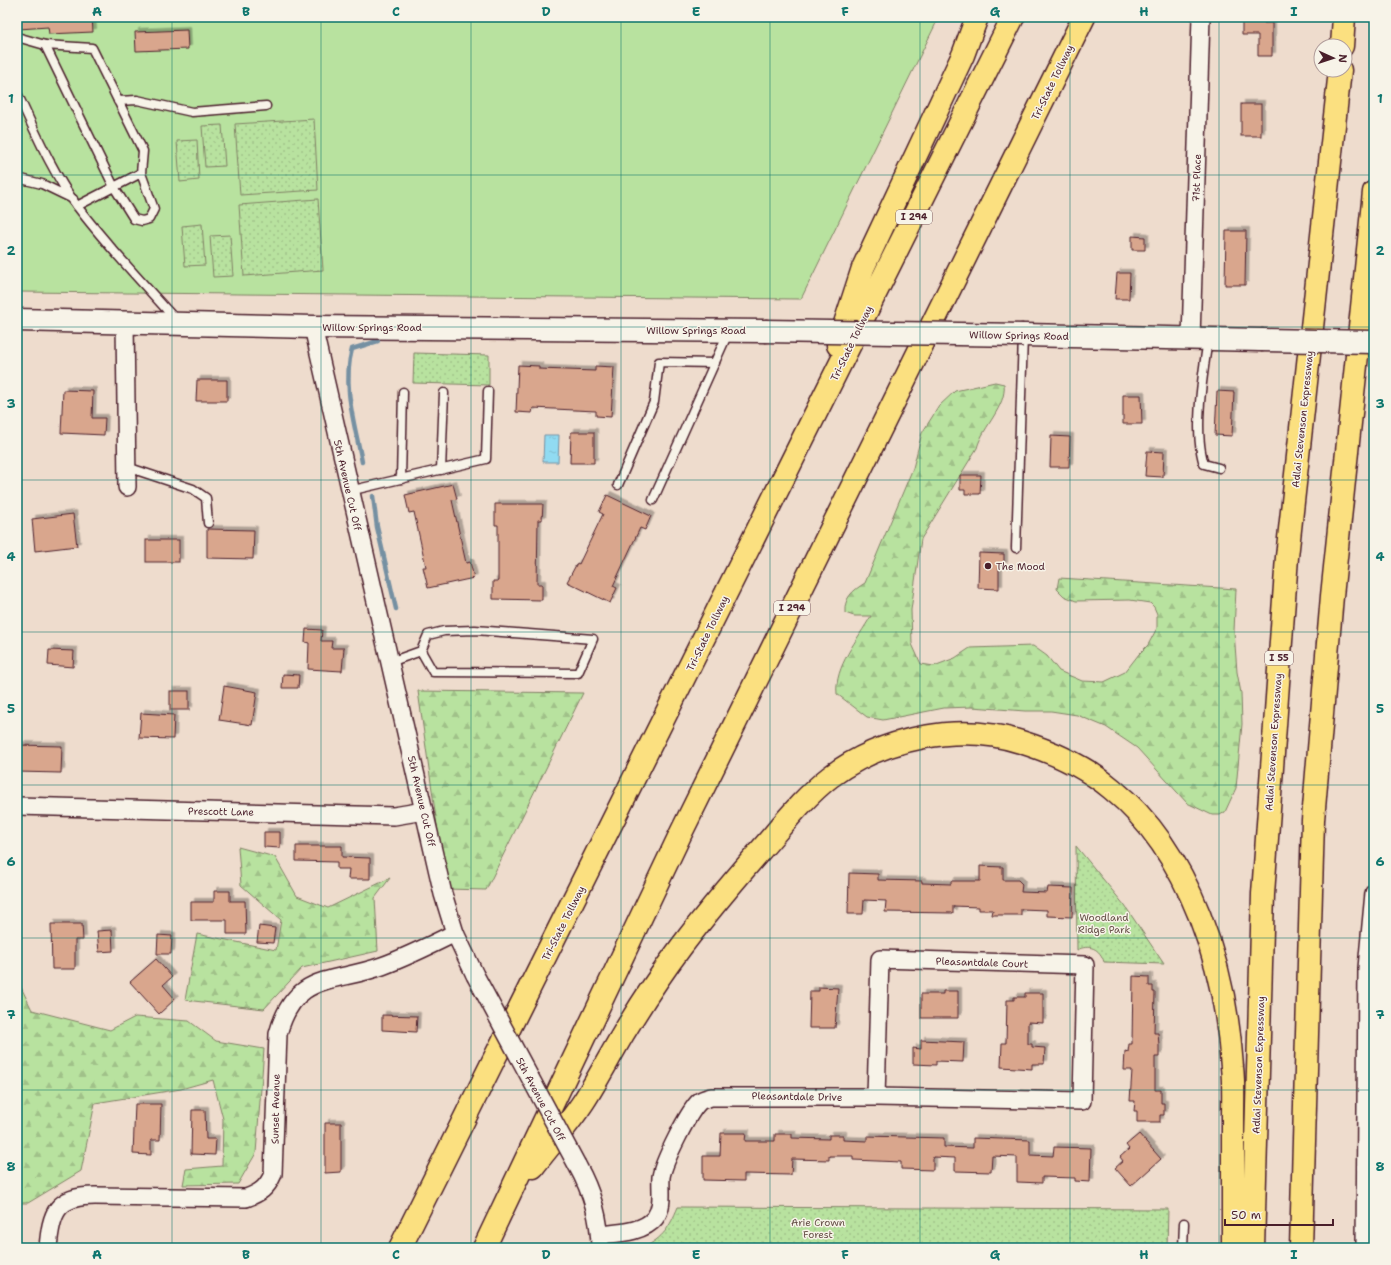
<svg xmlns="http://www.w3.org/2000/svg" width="1391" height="1265" font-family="'Shantell Sans',sans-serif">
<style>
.green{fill:#b8e29f;stroke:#818065}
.forest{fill:url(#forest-firs);stroke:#818065}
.park{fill:url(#park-dots);stroke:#818065}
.water{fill:url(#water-ripples);stroke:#7590a2}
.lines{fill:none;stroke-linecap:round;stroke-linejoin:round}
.stream{stroke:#7590a2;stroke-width:4.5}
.building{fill:#d9a68d;stroke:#4a1f2b;filter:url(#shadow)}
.lane-casing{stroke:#4a1f2b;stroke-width:11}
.street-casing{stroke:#4a1f2b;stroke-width:20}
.secondary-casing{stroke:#4a1f2b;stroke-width:25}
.highway-casing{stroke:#4a1f2b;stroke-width:25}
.lane{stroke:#f7f3e8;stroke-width:8}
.street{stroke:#f7f3e8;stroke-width:17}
.secondary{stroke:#f7f3e8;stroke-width:22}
.highway{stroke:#fbe080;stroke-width:22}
.street-bridge-casing{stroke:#4a1f2b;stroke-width:20;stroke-linecap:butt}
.secondary-bridge-casing{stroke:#4a1f2b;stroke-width:25;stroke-linecap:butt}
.street-bridge{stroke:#f7f3e8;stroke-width:17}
.secondary-bridge{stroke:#f7f3e8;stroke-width:22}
.grid{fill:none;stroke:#0f766e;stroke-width:1;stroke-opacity:0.55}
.poi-dot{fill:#4a1f2b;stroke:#f7f3e8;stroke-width:1.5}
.labels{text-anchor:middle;stroke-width:3;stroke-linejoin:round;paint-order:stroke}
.shield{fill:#f7f3e8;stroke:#7e5f64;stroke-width:1}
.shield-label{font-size:9px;font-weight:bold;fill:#4a1f2b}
.street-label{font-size:10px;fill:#4a1f2b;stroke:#f7f3e8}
.poi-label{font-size:10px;fill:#4a1f2b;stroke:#f7f3e8;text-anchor:start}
.park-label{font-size:10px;fill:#665048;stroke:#f7f3e8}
.neatline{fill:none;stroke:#0f766e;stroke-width:1.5}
.grid-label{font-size:13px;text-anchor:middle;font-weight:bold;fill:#0f766e}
</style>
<defs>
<pattern id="forest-firs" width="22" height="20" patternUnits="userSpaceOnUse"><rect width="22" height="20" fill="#b8e29f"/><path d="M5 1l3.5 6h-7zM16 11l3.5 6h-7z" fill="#a0c189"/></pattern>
<pattern id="park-dots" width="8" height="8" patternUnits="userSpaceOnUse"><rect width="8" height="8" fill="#b8e29f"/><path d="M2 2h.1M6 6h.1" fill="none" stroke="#a0c189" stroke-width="1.8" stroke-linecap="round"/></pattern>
<pattern id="water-ripples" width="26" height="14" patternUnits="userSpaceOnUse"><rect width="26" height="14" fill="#91dbf2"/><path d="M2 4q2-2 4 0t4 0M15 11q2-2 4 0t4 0" fill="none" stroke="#7fbcd0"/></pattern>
<filter id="shadow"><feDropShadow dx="3.5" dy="-3.5" stdDeviation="0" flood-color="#0004"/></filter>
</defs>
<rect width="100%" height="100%" fill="#eedccd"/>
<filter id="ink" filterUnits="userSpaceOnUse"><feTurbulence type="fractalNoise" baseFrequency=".025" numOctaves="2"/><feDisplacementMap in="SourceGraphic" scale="8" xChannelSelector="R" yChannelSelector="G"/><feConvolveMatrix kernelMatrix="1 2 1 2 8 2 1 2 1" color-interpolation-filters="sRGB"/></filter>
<g filter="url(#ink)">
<!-- green -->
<path class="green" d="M17,17H939L801,299L17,292Z"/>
<!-- forest -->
<g class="forest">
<path d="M995,382L1004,384C1007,406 983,426 977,448L921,539L911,610L912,644L921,664L934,666L955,658L970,648L1033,646L1047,656L1059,671L1082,681L1104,682L1125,672L1139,654L1148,645L1157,628V614L1154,607L1150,603L1130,600L1076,601L1064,596L1057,589L1059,578L1236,589L1234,631L1237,672L1241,693L1242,724L1236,788L1225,812L1220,815H1212L1187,803L1137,748L1106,727L1077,715L1051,711H1025L972,707L944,708L883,720L867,717L837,694C834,667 858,639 871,616H854L845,613C844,598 852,591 865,583L913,468L922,433L939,406L955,391Z"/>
<path d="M418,691L583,693L486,890L446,889Z"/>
<path d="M238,847L275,857L297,896L328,908L390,878L375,898L378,951L302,968L264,1009L185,1000L197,934L276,950L281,920L241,885Z"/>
<path d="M17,979L32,1010L110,1030L135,1017L189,1021L216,1041L264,1049L256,1153L238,1184L183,1185L186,1169L222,1166L223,1119L213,1080L181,1089L95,1103L81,1171L28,1203H17Z"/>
</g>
<!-- park -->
<g class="park">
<path d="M314,119L318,190L240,195L235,124Z"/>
<path d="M222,125L225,166L205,167L202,126Z"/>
<path d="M197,140L199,180L180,182L177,141Z"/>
<path d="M318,199L323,270L244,276L239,205Z"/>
<path d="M202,224L205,265L185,266L182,226Z"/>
<path d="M230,235L233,276L213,277L210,236Z"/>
<path d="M414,353L489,355V385L413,383Z"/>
<path d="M1076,846L1125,906L1164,964L1104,962C1100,948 1089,944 1077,950Z"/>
<path d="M678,1207L1168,1209L1167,1248H643C664,1237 669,1228 678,1207Z"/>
</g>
<!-- water -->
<path class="water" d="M544,435H559L558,462H543Z"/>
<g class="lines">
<!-- stream -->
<g class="stream">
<path d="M362,462C355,425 342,386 352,349L378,341"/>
<path d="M373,496L377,527L396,609"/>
</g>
</g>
<!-- building -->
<g class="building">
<path d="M18,17H92L93,32L49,34L48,27L19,29Z"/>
<path d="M1242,17H1264V23H1272V56H1258V35H1242Z"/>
<path d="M187,30L188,49L136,51L135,32Z"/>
<rect x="1241" y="104" width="20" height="32"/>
<path d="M1226,231H1246L1245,285H1225Z"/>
<path d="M1132,236L1145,237V250H1132Z"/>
<path d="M1117,273H1130L1129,299H1115Z"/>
<path d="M518,365L539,366V369L595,371V366L614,367L611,417L596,416V411L533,408L532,413L516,412Z"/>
<path d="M197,380H227V401H196Z"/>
<path d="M63,390L93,391L92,418H105L104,435L61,433Z"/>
<path d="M1217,391L1234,392L1232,436L1215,435Z"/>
<path d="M1123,395H1141L1142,424H1123Z"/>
<path d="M571,432H594V463H570Z"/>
<path d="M1051,436L1070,437L1069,467H1050Z"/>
<path d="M1147,451L1164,452L1163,477L1145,476Z"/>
<path d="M960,475H981L980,494H965V490H960Z"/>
<path d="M453,484L457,499L452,500L466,563L470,562L474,578L428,588L423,567H426L414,512L409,513L405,495Z"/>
<path d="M607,495L651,516L645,530L640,528L613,586L617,588L610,603L567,582L577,563L579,564L603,514L599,512Z"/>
<path d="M495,504H543L542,520H538L537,584H542V600L493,599V581H498V525H495Z"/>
<path d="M73,514L77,546L35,551L32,519Z"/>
<path d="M207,529L254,530L253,559L207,558Z"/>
<rect x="146" y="540" width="33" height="22"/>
<path d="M979,553L1004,554V566L999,565V589L978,588Z"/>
<path d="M306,629L322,630L321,641H332L331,648H344L342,671L308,669L309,643L305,642Z"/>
<path d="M49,650L74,651L73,667L48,665Z"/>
<path d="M283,674L299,675L298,688H282Z"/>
<path d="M224,686L257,692L252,725L219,720Z"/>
<rect x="170" y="691" width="19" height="19"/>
<path d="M141,713L174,715L173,739L139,738Z"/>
<path d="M17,745L62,746L61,773L17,772Z"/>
<path d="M264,832H280V848L264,847Z"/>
<path d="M296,846H342V857L370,858V879H348L349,869H337V862L296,861Z"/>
<path d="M980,866L1003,867V880H1018L1022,884L1021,892L1047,893L1048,887L1073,888L1072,917L1047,916V910L1021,909V915H992L993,910H979V907L953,906V913L885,912L886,901L864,900L863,914H848L849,873L878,874V880L922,881V883L951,884V881H980Z"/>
<path d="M214,891H230V901H245L246,934H227V920H191V902H214Z"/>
<path d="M51,924H82L83,940H75V969H52Z"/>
<path d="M259,926L275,928L273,943L257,942Z"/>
<path d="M112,930L113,951L99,952L97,931Z"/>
<path d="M158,935L172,936L171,954H157Z"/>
<path d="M156,959L172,977L163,985L175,999L159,1014L130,982Z"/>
<path d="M1133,976L1149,977V986H1153V992H1155L1154,1033H1158L1159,1045V1057H1155V1090H1161V1103H1164V1115H1160V1122H1137V1111H1134L1135,1101H1130L1132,1070H1124L1125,1051L1128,1052L1129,1044H1132Z"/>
<path d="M819,987L838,988L835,1028H809L810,991H819Z"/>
<path d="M943,991H958V1018H921V994H943Z"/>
<path d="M1025,993H1043V1023L1028,1022V1044H1032V1047L1045,1048L1044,1064H1032V1069L1001,1067L1002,1043H1006L1007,1000H1014V997H1025Z"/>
<path d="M382,1015L417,1016L416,1032L382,1030Z"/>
<path d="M921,1040L964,1042L963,1062L936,1061V1065L913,1064V1048L921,1049Z"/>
<path d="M135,1104H161L160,1140H151V1155L133,1154Z"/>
<path d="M192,1110H205L206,1139H216L215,1155L191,1154Z"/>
<path d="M325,1123H341V1172L325,1173Z"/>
<path d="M721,1133H746L745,1141H775V1134H792V1138L829,1139V1135H843V1140L867,1141V1136L944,1138V1147L973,1148V1138L1030,1140V1155L1053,1156L1054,1147L1091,1148L1090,1182L1075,1181V1178L1042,1177V1183L1017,1182V1157L992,1156L991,1172L955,1171V1158L933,1157V1170L901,1169V1162L853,1160V1156H829V1160L792,1159L791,1175L744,1174V1181L703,1180V1156H720Z"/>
<path d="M1139,1134L1161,1159L1131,1186L1115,1168L1123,1161L1120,1157L1129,1149L1126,1145Z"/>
</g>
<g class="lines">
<defs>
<g id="lane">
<path d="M17,37L45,45"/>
<path d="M17,93C35,131 52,172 77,206C107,246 142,282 175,319"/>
<path d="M118,101L137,100L192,112L266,106"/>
<path d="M17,178L42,184L73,199"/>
<path d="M77,206L141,173L143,151L92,48L45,45L114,187L134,219L142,221L149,219L154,209L141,173"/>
<path d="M1208,339C1203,374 1193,431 1204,464L1219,468"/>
<path d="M127,467L193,489L206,498L208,523"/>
<path d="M441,470L444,393"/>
<path d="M401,479L403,392"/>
<path d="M618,485L654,402L659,362L715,363"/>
<path d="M349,491L486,459L488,391"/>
<path d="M653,500L728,333"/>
<path d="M1016,548L1023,336"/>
<path d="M390,662L421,651L428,635L444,631L475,630L593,639L578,673L433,672L421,651"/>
<path d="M1183,1248L1184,1223"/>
</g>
<g id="street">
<path d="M125,322L127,487"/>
<path d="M313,327L443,894L455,933L475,975"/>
<path d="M1191,338L1201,17"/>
<path d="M17,806L394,816L424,811"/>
<path d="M577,1165C591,1190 600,1219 600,1248"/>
<path d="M600,1235C616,1233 643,1233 655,1218C664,1206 660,1191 661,1177C663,1163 689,1110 700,1101C703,1099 708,1098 711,1097H876L1082,1101L1085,965L880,959L876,1097"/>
<path d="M48,1248C51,1213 56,1196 95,1196L246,1198C260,1193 267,1188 273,1174L278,1034C295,971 333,984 382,966C407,957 431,945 455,933"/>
<path d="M1365,1248L1367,968L1374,893"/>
</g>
<g id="secondary">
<path d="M17,320L313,327L765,331"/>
<path d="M1023,335L1261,340"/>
</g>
<g id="highway">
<path d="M1342,46L1344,17"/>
<path d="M838,345L863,268L963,55L977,17"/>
<path d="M533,1167C550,1145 569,1124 584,1101C598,1079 610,1056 623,1034C641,1004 660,975 681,947C705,915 732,883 759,852C781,827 803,798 830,777C882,738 959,722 1021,742C1053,752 1086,767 1112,789C1191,853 1226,969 1232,1067C1234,1084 1233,1101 1233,1119C1233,1162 1233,1205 1233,1248"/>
<path d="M400,1248L1013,17"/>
<path d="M484,1248L680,835L1084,17"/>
<path d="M1253,1248L1263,894L1287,557L1340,70"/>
<path d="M1301,1248L1313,820L1332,596L1374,192"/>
</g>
</defs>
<!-- lane casing -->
<use href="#lane" class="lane-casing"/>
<!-- street casing -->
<use href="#street" class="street-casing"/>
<!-- secondary casing -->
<use href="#secondary" class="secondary-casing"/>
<!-- highway casing -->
<use href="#highway" class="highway-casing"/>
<!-- lane -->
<use href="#lane" class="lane"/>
<!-- street -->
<use href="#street" class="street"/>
<!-- secondary -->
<use href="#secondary" class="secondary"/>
<!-- highway -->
<use href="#highway" class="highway"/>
<defs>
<path id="street-bridge" d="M475,975L577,1165"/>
<g id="secondary-bridge">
<path d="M765,331L1023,335"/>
<path d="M1261,340L1374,342"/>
</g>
</defs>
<!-- street-bridge casing -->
<use href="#street-bridge" class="street-bridge-casing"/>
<!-- secondary-bridge casing -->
<use href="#secondary-bridge" class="secondary-bridge-casing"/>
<!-- street-bridge -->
<use href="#street-bridge" class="street-bridge"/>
<!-- secondary-bridge -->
<use href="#secondary-bridge" class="secondary-bridge"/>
</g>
</g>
<!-- grid -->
<path class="grid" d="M172,17V1248M321,17V1248M471,17V1248M621,17V1248M770,17V1248M920,17V1248M1070,17V1248M1219,17V1248M17,175H1374M17,327H1374M17,480H1374M17,632H1374M17,785H1374M17,938H1374M17,1090H1374"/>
<!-- markers -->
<circle class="poi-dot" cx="988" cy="566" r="4"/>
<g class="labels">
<!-- shield labels -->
<g class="shield">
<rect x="896" y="210" width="36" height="14" rx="3"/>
<rect x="774" y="601" width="36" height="14" rx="3"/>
<rect x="1265" y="651" width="28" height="14" rx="3"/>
</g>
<g class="shield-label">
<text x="914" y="220">I 294</text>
<text x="792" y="611">I 294</text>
<text x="1279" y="661">I 55</text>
</g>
<!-- street labels -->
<g class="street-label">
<text transform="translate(1052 82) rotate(-64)" y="4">Tri-State Tollway</text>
<text transform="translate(1196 178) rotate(-88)" y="4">71st Place</text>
<text x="372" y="331">Willow Springs Road</text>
<text x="696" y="334">Willow Springs Road</text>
<text transform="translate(1019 335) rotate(1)" y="4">Willow Springs Road</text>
<text transform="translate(851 343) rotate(-64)" y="4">Tri-State Tollway</text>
<text transform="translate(1302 419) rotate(-84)" y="4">Adlai Stevenson Expressway</text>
<text transform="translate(348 485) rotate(77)" y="4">5th Avenue Cut Off</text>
<text transform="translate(707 633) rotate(-64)" y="4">Tri-State Tollway</text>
<text transform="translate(1273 742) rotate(-86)" y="4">Adlai Stevenson Expressway</text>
<text transform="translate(422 801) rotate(77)" y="4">5th Avenue Cut Off</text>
<text transform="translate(221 811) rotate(1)" y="4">Prescott Lane</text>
<text transform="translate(563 923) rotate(-63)" y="4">Tri-State Tollway</text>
<text transform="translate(982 962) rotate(2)" y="4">Pleasantdale Court</text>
<text transform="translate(1258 1065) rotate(-88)" y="4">Adlai Stevenson Expressway</text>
<text transform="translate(797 1096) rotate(1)" y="4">Pleasantdale Drive</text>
<text transform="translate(541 1099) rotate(62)" y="4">5th Avenue Cut Off</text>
<text transform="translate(275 1109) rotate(-89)" y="4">Sunset Avenue</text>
</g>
<!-- poi labels -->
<g class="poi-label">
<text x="996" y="570">The Mood</text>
</g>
<!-- park labels -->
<g class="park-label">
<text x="1104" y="921">Woodland<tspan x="1104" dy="12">Ridge Park</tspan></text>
<text x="818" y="1226">Arie Crown<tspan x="818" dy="12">Forest</tspan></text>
</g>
</g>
<!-- margin -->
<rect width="1391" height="1265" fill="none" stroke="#f7f3e8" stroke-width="44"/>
<!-- north arrow -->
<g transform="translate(1333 58) rotate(93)"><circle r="19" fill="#f7f3e8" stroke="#b29e9c"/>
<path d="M0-3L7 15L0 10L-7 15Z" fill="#4a1f2b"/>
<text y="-6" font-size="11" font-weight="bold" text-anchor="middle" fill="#4a1f2b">N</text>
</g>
<!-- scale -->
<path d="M1225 1219v6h108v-6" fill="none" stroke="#4a1f2b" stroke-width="2"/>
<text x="1231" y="1219" font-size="12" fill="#4a1f2b" stroke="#f7f3e8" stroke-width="3" paint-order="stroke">50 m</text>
<rect x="22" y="22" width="1347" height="1221" class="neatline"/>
<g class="grid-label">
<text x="97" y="16">A</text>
<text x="246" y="16">B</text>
<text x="396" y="16">C</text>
<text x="546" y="16">D</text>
<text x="696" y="16">E</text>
<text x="845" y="16">F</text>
<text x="995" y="16">G</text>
<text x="1144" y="16">H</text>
<text x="1294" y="16">I</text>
<text x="11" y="103">1</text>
<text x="1380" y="103">1</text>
<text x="11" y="255">2</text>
<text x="1380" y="255">2</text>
<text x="11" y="408">3</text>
<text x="1380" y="408">3</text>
<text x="11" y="561">4</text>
<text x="1380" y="561">4</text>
<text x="11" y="713">5</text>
<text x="1380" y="713">5</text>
<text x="11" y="866">6</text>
<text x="1380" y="866">6</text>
<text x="11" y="1019">7</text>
<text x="1380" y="1019">7</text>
<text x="11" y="1171">8</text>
<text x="1380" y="1171">8</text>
<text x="97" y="1259">A</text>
<text x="246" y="1259">B</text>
<text x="396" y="1259">C</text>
<text x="546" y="1259">D</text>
<text x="696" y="1259">E</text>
<text x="845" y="1259">F</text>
<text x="995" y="1259">G</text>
<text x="1144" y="1259">H</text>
<text x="1294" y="1259">I</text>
</g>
</svg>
